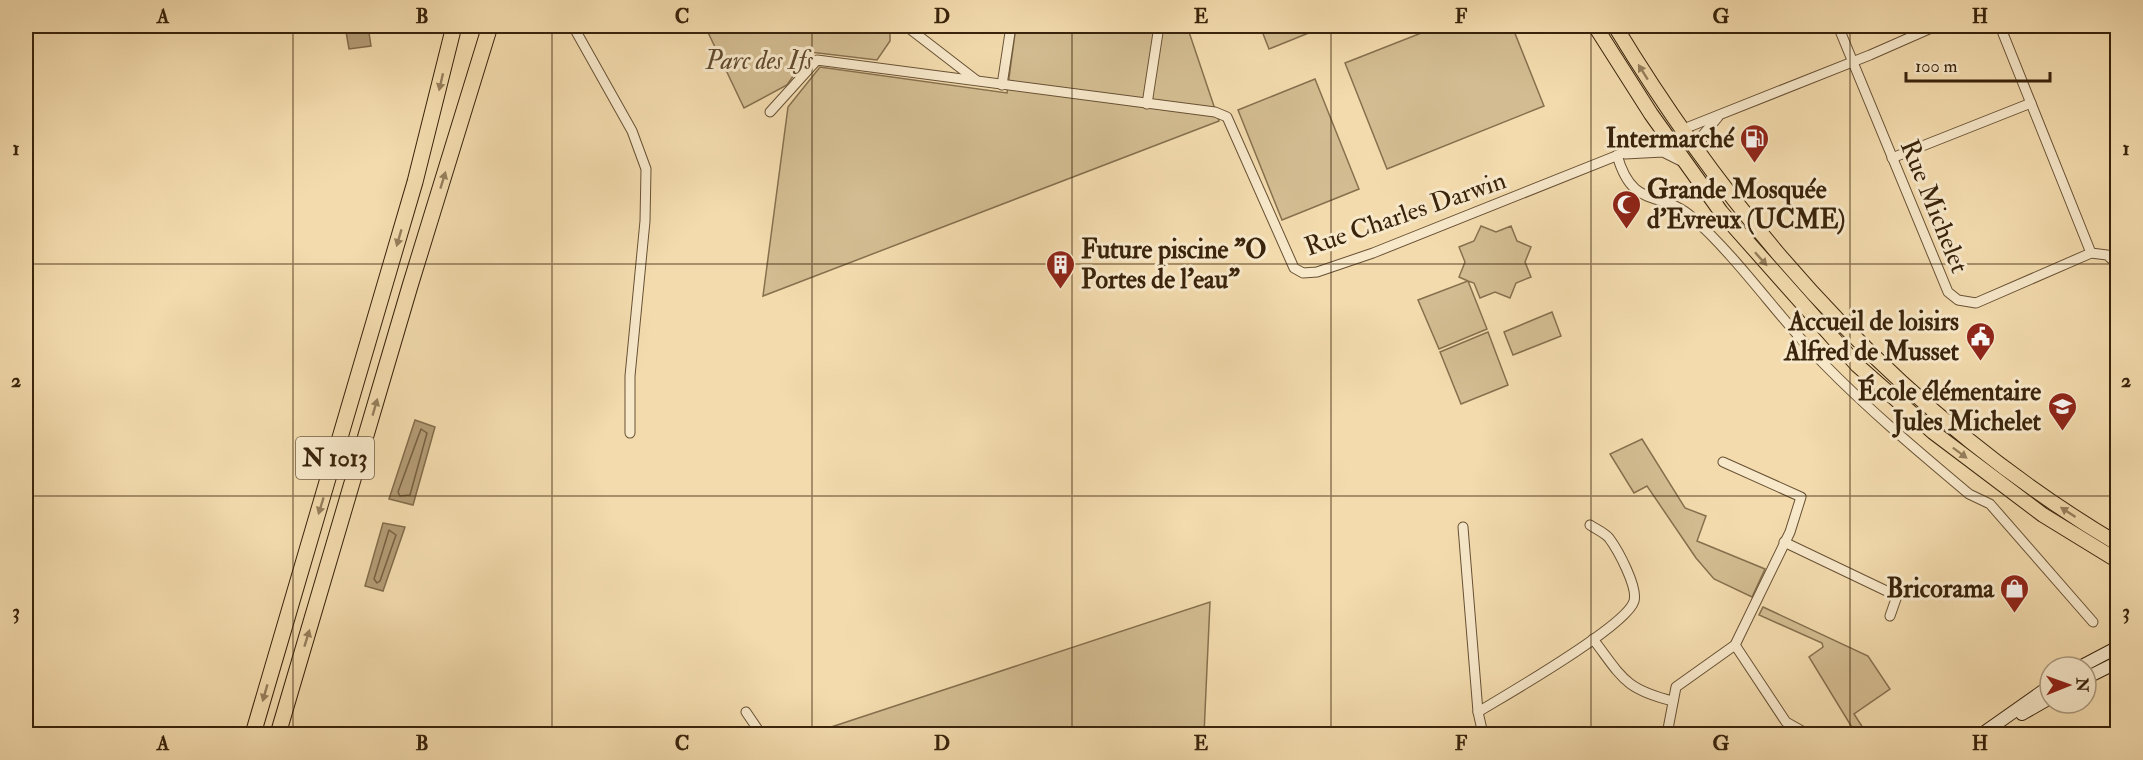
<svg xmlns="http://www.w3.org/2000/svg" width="2143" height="760" font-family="'IM FELL Double Pica',serif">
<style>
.green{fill:#d3bc91;stroke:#86704e;stroke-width:1.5}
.water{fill:#b49c76;stroke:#836c4b;stroke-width:1.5}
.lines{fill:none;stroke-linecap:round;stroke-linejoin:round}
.shore{stroke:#766040;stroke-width:1.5}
.minor-casing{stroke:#685134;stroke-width:11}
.secondary-casing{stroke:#39230b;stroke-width:14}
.primary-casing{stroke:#39230b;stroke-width:16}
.trunk-casing{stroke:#39230b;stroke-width:17}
.minor{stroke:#f7e8ca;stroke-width:9}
.secondary{stroke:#f7e8ca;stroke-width:12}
.primary{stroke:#f3dbad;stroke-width:14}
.trunk{stroke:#f3dbad;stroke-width:15}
.oneway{fill:#967f5c}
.grid{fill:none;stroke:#39230b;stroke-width:1.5;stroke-opacity:0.55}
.labels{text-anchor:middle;stroke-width:6;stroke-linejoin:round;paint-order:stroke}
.shield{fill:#f7e8ca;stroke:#725e44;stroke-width:1.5}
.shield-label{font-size:24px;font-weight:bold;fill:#39230b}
.park-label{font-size:26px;font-style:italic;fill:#60492c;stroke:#f7e8ca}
.poi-label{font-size:26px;font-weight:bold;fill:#39230b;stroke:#f7e8ca;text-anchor:end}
.street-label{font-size:26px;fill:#39230b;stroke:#f7e8ca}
.neatline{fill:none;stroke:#39230b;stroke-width:2}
.grid-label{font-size:20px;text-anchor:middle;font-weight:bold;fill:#39230b}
</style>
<rect width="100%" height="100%" fill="#f3dbad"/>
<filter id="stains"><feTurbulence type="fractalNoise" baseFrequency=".00333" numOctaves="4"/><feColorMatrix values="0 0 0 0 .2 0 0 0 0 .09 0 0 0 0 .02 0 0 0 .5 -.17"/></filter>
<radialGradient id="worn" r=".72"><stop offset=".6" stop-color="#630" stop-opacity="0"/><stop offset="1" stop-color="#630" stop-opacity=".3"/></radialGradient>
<!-- green -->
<g class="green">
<path d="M705,26H890V41L877,60L810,52L787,85L744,108Z"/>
<path d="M1016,26H1187L1219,121L763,296L788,107L820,67L1007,93Z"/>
<path d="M1260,26H1326L1269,49Z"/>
<path d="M1439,26H1512L1544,106L1387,169L1345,63Z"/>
<path d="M1315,79L1359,189L1282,220L1238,110Z"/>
<path d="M1481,226L1496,232L1511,226L1517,241L1531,247L1525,262L1531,277L1516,283L1510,298L1495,292L1480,298L1474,283L1468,281L1487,329L1439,349L1418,300L1468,281L1459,277L1465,262L1459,247L1474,241Z"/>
<path d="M1552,312L1561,336L1513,355L1504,332Z"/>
<path d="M1488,332L1508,385L1461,404L1440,352Z"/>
<path d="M1642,439L1685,508L1706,516L1697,541L1765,569L1752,597L1714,579L1696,558L1647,486L1634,493L1610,454Z"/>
<path d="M1210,602L1204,734H810Z"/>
<path d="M1763,607L1868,656L1890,689L1854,714L1867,734H1856L1809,657L1823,647L1822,643L1759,615Z"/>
</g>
<!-- water -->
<g class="water">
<path d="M345,26H368L371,46L349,49Z"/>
<path d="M415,420L435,427L413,505L389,499Z"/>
<path d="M383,523L405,527L383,591L365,586Z"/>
</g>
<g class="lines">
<!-- shore -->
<g class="shore">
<path d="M421,429L427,433L410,495L400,496L398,492Z"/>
<path d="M389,530L396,535L380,581L377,583L374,579Z"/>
</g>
<defs>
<g id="minor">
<path d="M573,26L632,131L646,169L645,221L630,376V433"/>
<path d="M906,26L976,80"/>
<path d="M1838,26L1948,292L1958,300L1976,303L2091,253L2107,255L2118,265"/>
<path d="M2000,26L2091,253"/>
<path d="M1002,85L1011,26"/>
<path d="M1147,104L1159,26"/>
<path d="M770,112L817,60L1215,112L1227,117L1294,268L1303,273L1317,272L1373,253L1666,136"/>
<path d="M1681,130L1870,55L1936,26"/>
<path d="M1625,154L1663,152L1681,161"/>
<path d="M1700,154L1702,136L1718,117"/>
<path d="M1617,155C1633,212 1662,189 1693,218C1740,260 1779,318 1823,363C1869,410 1919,452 1969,494L1990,504L2093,622"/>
<path d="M1892,158L2031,103"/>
<path d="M1463,527L1478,712L1483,734"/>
<path d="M1784,542L1897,596L1890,616"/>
<path d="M1593,639C1622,677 1624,689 1673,701"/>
<path d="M1735,645L1786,722L1802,731"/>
<path d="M746,712L761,734"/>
<path d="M1478,712C1506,695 1627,626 1634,601C1638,587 1618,550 1609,538C1605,533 1596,529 1590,525"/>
<path d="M1667,734L1676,687L1735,645L1790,532L1801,497L1723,462"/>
</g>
<g id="secondary">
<path d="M2080,667L2118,647"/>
<path d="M2086,678L2118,662"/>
<path d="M2022,714L2050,698"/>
<path d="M1982,734L2050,686"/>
</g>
<g id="primary">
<path d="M1595,26L1651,114L1721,212L1857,365L1933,432L2043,515L2118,561"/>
<path d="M1615,26C1741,234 1906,418 2118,544"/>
</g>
<g id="trunk">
<path d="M253,734L415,182L454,26"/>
<path d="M278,734L410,286L490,26"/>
</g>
</defs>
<!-- minor casing -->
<use href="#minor" class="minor-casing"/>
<!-- secondary casing -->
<use href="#secondary" class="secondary-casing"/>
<!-- primary casing -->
<use href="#primary" class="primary-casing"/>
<!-- trunk casing -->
<use href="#trunk" class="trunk-casing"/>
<!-- minor -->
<use href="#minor" class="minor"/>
<!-- secondary -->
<use href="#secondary" class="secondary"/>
<!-- primary -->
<use href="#primary" class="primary"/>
<!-- trunk -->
<use href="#trunk" class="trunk"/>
</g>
<!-- one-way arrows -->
<defs><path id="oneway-solid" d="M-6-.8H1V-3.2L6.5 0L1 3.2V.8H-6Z" transform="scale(1.5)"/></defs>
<g class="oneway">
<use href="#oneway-solid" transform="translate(1643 72) rotate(-122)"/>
<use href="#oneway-solid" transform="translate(441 82) rotate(103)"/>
<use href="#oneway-solid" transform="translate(443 180) rotate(-73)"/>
<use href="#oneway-solid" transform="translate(399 238) rotate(106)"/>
<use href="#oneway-solid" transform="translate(1761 259) rotate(48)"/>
<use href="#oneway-solid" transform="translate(375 407) rotate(-74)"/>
<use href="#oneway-solid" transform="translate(1960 453) rotate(37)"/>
<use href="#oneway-solid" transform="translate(321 506) rotate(107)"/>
<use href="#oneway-solid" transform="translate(2068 512) rotate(-147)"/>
<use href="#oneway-solid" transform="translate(307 638) rotate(-73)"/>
<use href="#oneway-solid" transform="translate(265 693) rotate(106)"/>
</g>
<!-- grid -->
<path class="grid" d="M293,26V734M552,26V734M812,26V734M1072,26V734M1331,26V734M1591,26V734M1850,26V734M26,264H2118M26,496H2118"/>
<!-- icons -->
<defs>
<symbol id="fuel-pin" viewBox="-11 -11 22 30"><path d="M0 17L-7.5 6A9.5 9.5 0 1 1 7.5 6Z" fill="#8f2418" stroke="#f7e8ca"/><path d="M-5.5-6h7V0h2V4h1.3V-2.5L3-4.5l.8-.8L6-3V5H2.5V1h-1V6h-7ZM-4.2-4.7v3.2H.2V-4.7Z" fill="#fff"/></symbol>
<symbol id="mosque-pin" viewBox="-11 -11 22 30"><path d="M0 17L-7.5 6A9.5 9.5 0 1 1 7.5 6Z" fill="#8f2418" stroke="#f7e8ca"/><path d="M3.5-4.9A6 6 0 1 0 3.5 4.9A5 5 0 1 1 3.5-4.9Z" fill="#fff"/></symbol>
<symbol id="building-pin" viewBox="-11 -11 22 30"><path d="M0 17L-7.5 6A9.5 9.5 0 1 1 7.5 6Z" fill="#8f2418" stroke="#f7e8ca"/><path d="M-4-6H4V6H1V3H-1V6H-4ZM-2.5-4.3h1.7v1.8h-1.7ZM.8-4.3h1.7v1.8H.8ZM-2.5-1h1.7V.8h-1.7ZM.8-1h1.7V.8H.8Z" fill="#fff"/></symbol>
<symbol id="civic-pin" viewBox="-11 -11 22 30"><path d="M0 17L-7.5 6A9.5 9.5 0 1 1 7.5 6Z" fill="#8f2418" stroke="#f7e8ca"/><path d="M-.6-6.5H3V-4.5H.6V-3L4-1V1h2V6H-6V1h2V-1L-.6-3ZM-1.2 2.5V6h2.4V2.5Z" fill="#fff"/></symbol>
<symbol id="school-pin" viewBox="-11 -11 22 30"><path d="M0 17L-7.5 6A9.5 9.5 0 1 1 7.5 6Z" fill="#8f2418" stroke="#f7e8ca"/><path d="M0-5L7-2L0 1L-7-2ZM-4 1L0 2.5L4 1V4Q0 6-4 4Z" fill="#fff"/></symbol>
<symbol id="shop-pin" viewBox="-11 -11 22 30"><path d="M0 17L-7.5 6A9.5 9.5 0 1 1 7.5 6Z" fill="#8f2418" stroke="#f7e8ca"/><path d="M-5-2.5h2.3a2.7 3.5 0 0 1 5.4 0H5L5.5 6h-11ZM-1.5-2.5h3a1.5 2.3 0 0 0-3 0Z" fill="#fff"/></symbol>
</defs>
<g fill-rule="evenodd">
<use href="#fuel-pin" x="1738" y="122" width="33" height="45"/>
<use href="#mosque-pin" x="1610" y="188" width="33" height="45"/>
<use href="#building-pin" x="1044" y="248" width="33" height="45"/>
<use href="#civic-pin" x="1964" y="320" width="33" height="45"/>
<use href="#school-pin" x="2046" y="390" width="33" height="45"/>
<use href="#shop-pin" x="1998" y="572" width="33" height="45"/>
</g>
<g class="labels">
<!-- shield labels -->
<rect class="shield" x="296" y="437" width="78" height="42" rx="4.5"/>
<g class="shield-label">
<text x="335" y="466">N 1013</text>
</g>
<!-- park labels -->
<g class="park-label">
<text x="759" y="69">Parc des Ifs</text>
</g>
<!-- poi labels -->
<g class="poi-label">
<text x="1734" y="147">Intermarché</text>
<text x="1647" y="198" text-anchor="start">Grande Mosquée<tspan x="1647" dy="30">d'Evreux (UCME)</tspan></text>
<text x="1081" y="258" text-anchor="start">Future piscine "O<tspan x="1081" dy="30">Portes de l'eau"</tspan></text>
<text x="1959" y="330">Accueil de loisirs<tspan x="1959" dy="30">Alfred de Musset</tspan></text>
<text x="2041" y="400">École élémentaire<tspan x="2041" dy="30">Jules Michelet</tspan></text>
<text x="1994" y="597">Bricorama</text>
</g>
<!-- street labels -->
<g class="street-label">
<text transform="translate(1935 206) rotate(68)" y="9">Rue Michelet</text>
<text transform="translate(1405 213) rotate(-19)" y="9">Rue Charles Darwin</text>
</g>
</g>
<!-- margin -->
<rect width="2143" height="760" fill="none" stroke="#f3dbad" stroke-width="66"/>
<!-- north arrow -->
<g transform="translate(2068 685) rotate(89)"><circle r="28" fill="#f7e8ca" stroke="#ab997e" stroke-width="1.5"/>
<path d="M0-4.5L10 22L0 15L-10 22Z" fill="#8f2418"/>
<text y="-9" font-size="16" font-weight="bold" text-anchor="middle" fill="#39230b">N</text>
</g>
<!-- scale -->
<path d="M1906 72v9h144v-9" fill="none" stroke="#39230b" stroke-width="3"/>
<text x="1915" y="72" font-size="18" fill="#39230b" stroke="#f7e8ca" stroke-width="4.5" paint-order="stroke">100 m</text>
<rect x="33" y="33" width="2077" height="694" class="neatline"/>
<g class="grid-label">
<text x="163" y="23">A</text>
<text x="422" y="23">B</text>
<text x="682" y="23">C</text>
<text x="942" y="23">D</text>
<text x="1201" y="23">E</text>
<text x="1461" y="23">F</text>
<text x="1721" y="23">G</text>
<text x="1980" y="23">H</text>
<text x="16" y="155">1</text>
<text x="2126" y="155">1</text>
<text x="16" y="387">2</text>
<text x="2126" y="387">2</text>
<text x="16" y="618">3</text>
<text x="2126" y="618">3</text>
<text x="163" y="750">A</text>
<text x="422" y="750">B</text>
<text x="682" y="750">C</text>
<text x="942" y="750">D</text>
<text x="1201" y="750">E</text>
<text x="1461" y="750">F</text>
<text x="1721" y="750">G</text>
<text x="1980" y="750">H</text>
</g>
<rect width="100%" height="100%" filter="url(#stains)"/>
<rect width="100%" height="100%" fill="url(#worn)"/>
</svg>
